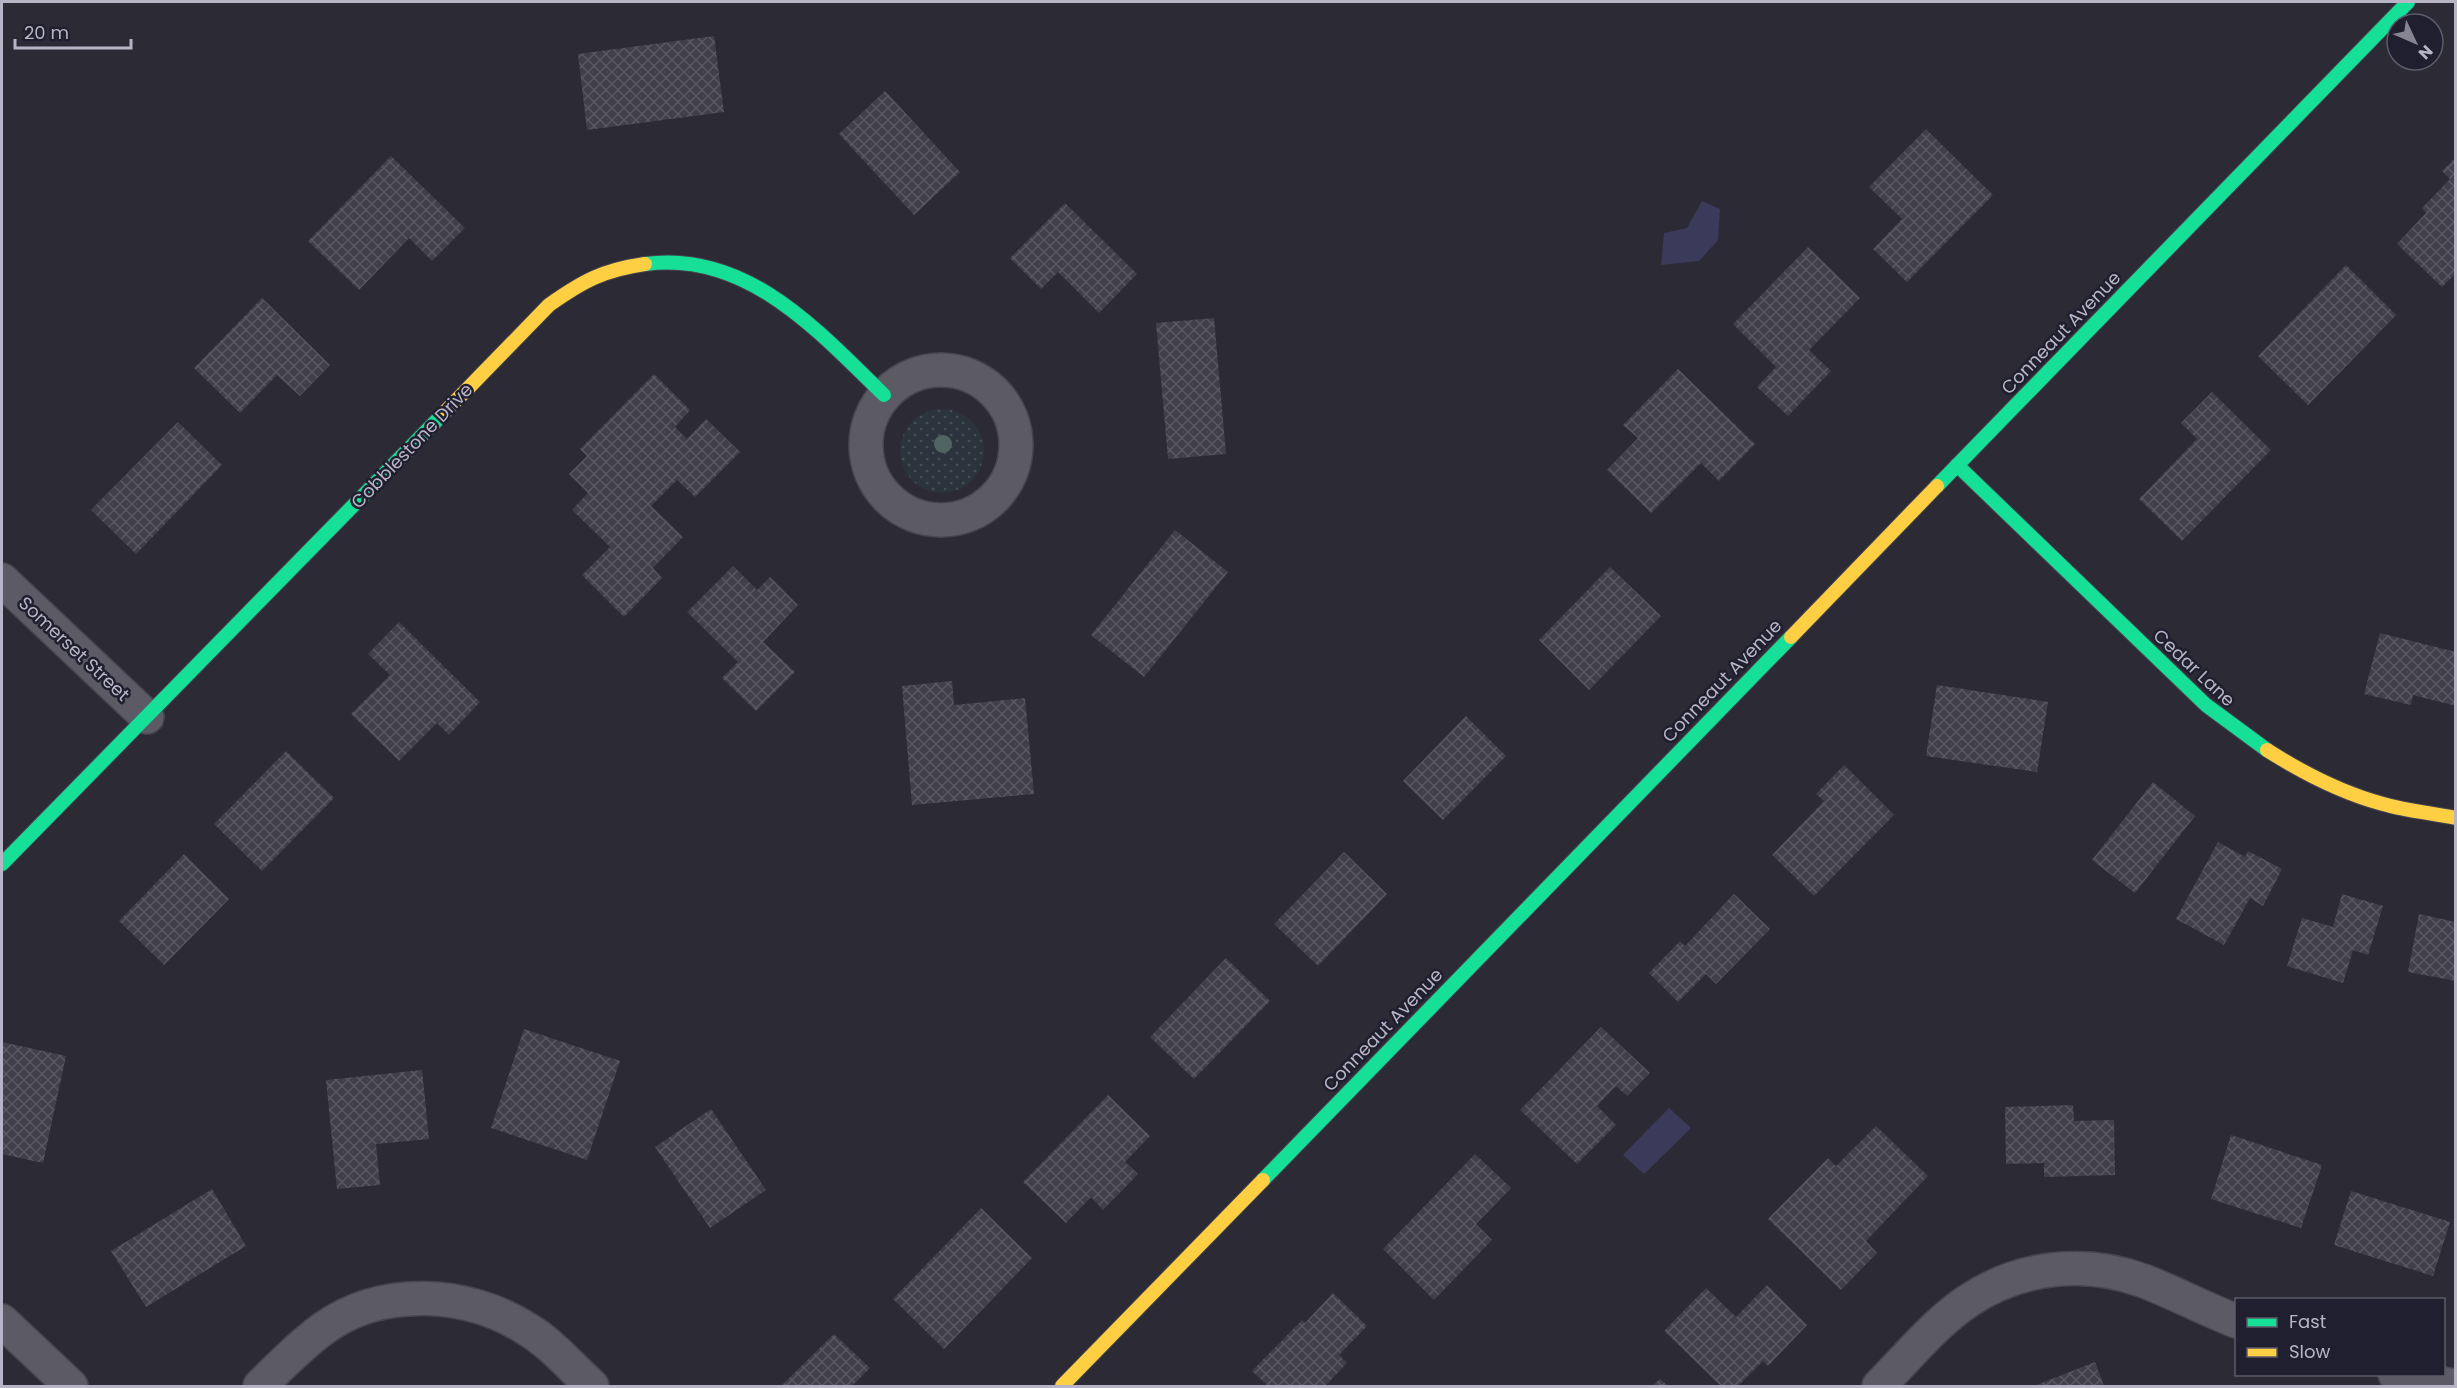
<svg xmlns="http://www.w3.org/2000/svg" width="2457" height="1388" font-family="Poppins,sans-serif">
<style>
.grass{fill:url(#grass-dots)}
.water{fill:#3c3a5a}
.building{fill:url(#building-cross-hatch)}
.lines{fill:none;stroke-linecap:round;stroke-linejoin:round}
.street-casing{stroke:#46454d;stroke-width:36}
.fast-casing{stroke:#46454f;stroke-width:16}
.slow-casing{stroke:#46454f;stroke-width:16}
.street{stroke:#5c5a64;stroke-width:33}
.fast{stroke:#16e098;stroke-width:14}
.slow{stroke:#ffcf43;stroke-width:14}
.tree{fill:#506463}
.labels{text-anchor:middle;stroke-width:5;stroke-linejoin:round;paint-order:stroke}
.street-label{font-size:18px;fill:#b7b5c5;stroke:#201f2f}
</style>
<defs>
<pattern id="grass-dots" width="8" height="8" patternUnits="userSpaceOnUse" patternTransform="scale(1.5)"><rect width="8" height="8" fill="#2b333c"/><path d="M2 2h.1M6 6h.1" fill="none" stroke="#484e57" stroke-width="1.8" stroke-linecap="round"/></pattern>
<pattern id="building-cross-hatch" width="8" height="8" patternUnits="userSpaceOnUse" patternTransform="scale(1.5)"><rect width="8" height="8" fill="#41404a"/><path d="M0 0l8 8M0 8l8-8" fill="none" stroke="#5a5963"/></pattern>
</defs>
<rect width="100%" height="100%" fill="#2b2a35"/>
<!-- grass -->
<circle class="grass" cx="942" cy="451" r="42"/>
<!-- water -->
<g class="water">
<path d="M1702,201L1720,209L1718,240L1699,261L1661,265L1664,233L1687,228Z"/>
<path d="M1669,1108L1691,1128L1644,1174L1623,1155Z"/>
</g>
<!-- building -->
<g class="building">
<path d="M714,36L724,112L587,130L578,54Z"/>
<path d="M885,91L960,172L914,215L839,134Z"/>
<path d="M1926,129L1993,195L1907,282L1873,249L1902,219L1869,187Z"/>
<path d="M391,156L465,228L432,261L409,238L359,290L308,241Z"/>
<path d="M2456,157V273L2442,287L2397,244L2426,213L2422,208L2450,179L2442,171Z"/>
<path d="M1065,203L1137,274L1099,313L1058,272L1041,289L1010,258Z"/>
<path d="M1808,247L1860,298L1809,350L1831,371L1788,416L1757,387L1776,367L1733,324Z"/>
<path d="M2346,265L2396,315L2308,405L2258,356Z"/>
<path d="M262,298L330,365L300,396L277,375L240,413L194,368Z"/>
<path d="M1214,318L1226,454L1168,459L1156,323Z"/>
<path d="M1678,369L1755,444L1719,481L1701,463L1651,513L1607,470L1638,438L1623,425Z"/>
<path d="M654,374L690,410L675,427L687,439L706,419L740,452L695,497L677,480L651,506L683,537L653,568L662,578L624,617L582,575L610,547L572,510L588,493L569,474L587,456L580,449Z"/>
<path d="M2212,392L2271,450L2182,541L2139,499L2197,439L2181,423Z"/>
<path d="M178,422L222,465L136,554L91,510Z"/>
<path d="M1175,530L1228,572L1144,677L1091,635Z"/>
<path d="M733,566L757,590L770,577L798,605L763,642L795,672L756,711L722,678L738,662L687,612Z"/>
<path d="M1610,567L1661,616L1589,690L1539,640Z"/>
<path d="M399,622L480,702L449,735L437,723L399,761L351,714L390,675L368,654Z"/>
<path d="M2380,633L2456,652V706L2413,695L2411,705L2364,694Z"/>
<path d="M952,681L954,705L1025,698L1034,794L912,805L902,686Z"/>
<path d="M1937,685L2048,702L2037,772L1926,756Z"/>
<path d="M1466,716L1506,756L1443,820L1403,781Z"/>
<path d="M286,751L334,798L262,871L214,824Z"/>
<path d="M1844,765L1894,815L1814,896L1772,855L1824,801L1816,794Z"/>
<path d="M2153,782L2195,816L2135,893L2092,860Z"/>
<path d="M2218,842L2245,857L2248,851L2282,869L2263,906L2250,898L2224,945L2176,919Z"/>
<path d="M1344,852L1387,894L1318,966L1274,924Z"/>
<path d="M184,854L229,899L164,965L119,921Z"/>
<path d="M1734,894L1770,929L1716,984L1706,974L1678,1002L1649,973L1680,941L1685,946Z"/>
<path d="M2342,894L2383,906L2368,955L2353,950L2343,983L2287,966L2302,918L2333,927Z"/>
<path d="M2419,914L2456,922V981L2408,972Z"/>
<path d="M1226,958L1270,1001L1194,1079L1150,1037Z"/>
<path d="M1601,1027L1650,1073L1627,1096L1616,1086L1597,1106L1616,1125L1577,1164L1520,1110Z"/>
<path d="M524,1029L620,1061L587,1160L491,1128Z"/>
<path d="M2,1042L66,1056L43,1163L2,1154Z"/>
<path d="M422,1070L429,1139L376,1144L380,1185L337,1189L326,1080Z"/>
<path d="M1108,1095L1150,1136L1125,1162L1138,1174L1103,1210L1091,1197L1066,1223L1023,1182Z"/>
<path d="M2073,1105L2074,1121L2114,1120L2115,1175L2044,1177V1163L2006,1164L2005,1107Z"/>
<path d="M711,1109L766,1190L710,1228L655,1147Z"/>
<path d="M1876,1126L1928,1176L1866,1241L1877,1253L1841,1290L1768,1219L1828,1158L1836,1166Z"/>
<path d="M2231,1135L2322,1165L2301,1228L2211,1199Z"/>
<path d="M1475,1154L1511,1188L1476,1224L1492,1240L1434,1300L1383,1249Z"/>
<path d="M212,1189L246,1246L146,1307L111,1251Z"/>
<path d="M2351,1191L2450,1222L2433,1276L2334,1245Z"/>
<path d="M981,1208L1032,1258L944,1349L893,1299Z"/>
<path d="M1767,1285L1807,1325L1768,1366L1763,1361L1738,1386H1721L1664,1331L1706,1288L1736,1317Z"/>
<path d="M1333,1293L1367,1326L1339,1355L1347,1363L1325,1386H1268L1252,1371L1302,1320L1305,1323Z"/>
<path d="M834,1334L870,1368L852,1386H781Z"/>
<path d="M2095,1362L2104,1386H2034Z"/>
<path d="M1660,1379L1668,1386H1652Z"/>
</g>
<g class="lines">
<defs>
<g id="street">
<circle cx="941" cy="445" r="75"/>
<path d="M2,580L147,717"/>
<path d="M2,1321L71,1386"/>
<path d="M2395,1374L2454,1386"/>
<path d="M260,1386C280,1366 301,1345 324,1328C383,1286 468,1291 527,1329C552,1344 571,1367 592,1386"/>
<path d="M1879,1386C1907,1358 1935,1323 1968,1301C2020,1266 2086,1259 2144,1281C2175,1293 2205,1309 2236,1321"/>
</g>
<g id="fast">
<path d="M645,264C747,250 818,331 884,395"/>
<path d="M1957,465L2206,705L2267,750"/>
<path d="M1937,486L2408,2"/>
<path d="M2,864L444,413"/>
<path d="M1263,1180L1791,637"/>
</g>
<g id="slow">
<path d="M444,413L549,305C583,281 603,270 645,264"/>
<path d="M1791,637L1937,486"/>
<path d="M2267,750C2303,773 2342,793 2383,804C2407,811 2432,813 2456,818"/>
<path d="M1062,1386L1263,1180"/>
</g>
</defs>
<!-- street casing -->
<use href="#street" class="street-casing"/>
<!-- fast casing -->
<use href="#fast" class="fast-casing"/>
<!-- slow casing -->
<use href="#slow" class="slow-casing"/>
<!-- street -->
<use href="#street" class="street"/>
<!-- fast -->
<use href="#fast" class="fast"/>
<!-- slow -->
<use href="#slow" class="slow"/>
</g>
<!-- trees -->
<circle class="tree" cx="943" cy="444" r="9"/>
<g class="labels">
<!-- street labels -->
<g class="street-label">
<text transform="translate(2061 333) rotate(-46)" y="6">Conneaut Avenue</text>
<text transform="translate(412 446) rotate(-46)" y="6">Cobblestone Drive</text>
<text transform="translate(74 649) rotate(43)" y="6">Somerset Street</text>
<text transform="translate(2194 668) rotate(43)" y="6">Cedar Lane</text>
<text transform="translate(1722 681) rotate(-46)" y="6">Conneaut Avenue</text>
<text transform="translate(1383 1030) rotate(-46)" y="6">Conneaut Avenue</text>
</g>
</g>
<!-- border -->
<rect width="2457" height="1388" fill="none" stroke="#b7b5c5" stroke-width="6"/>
<!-- legend -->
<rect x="2235" y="1298" width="210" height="78" fill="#201f2f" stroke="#5c5b6b" stroke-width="1.5"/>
<rect x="2247" y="1318" width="30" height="9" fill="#16e098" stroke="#5c5b6b" stroke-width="1.5"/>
<text x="2289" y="1328" font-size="18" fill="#b7b5c5">Fast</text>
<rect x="2247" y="1348" width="30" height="9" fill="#ffcf43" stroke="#5c5b6b" stroke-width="1.5"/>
<text x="2289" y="1358" font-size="18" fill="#b7b5c5">Slow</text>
<!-- north arrow -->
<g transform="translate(2415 42) rotate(134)"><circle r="28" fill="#201f2f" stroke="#5c5b6b" stroke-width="1.5"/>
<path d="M0-4.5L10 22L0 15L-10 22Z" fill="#868493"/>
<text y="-9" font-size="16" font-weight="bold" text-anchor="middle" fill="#b7b5c5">N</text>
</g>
<!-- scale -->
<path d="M15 39v9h116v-9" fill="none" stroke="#b7b5c5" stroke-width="3"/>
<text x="24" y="39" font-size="18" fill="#b7b5c5" stroke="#201f2f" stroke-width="4.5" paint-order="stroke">20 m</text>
</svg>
